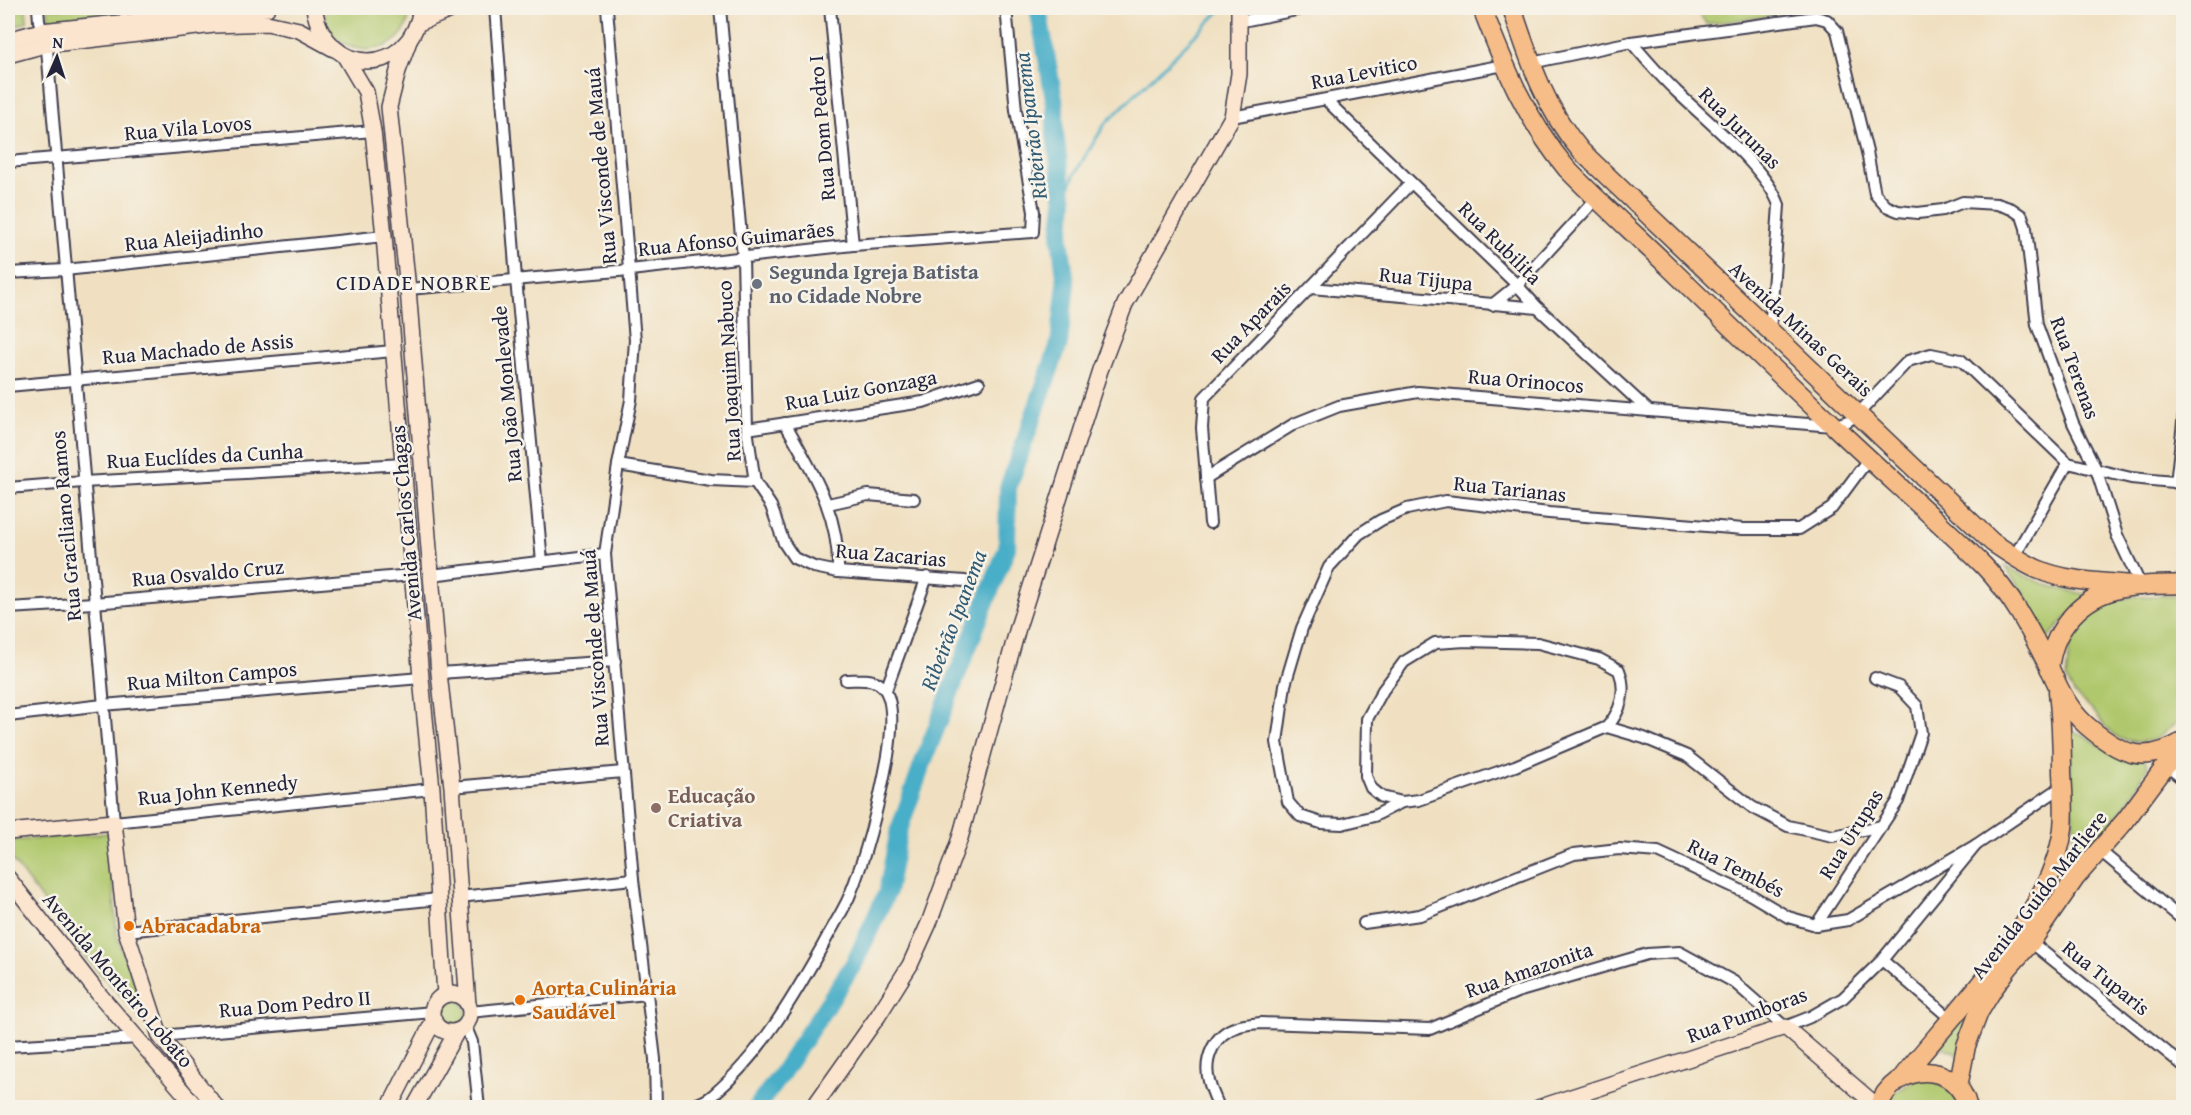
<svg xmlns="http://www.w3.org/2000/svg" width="2191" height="1115" font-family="'Gentium Book Plus',serif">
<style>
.green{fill:#b0c86d;stroke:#697554;stroke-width:1.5}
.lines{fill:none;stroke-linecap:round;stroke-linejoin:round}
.stream{stroke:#48aec7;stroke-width:3}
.river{stroke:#48aec7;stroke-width:18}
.street-casing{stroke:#413e4f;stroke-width:14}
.secondary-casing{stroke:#413e4f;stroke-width:18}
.primary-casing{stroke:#413e4f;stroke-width:21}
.street{stroke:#fff;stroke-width:10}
.secondary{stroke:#fce5cf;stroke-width:15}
.primary{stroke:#f7bd88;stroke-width:18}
.worship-dot{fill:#6b7280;stroke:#f7f3e8;stroke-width:2}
.education-dot{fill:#8d6e63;stroke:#f7f3e8;stroke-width:2}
.food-dot{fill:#e8710a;stroke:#f7f3e8;stroke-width:2}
.labels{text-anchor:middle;stroke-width:5;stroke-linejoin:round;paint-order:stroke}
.street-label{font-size:21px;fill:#22223b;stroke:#f7f3e8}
.worship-label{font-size:21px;font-weight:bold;fill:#5b616d;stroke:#f7f3e8;text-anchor:start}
.education-label{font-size:21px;font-weight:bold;fill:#785e54;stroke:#f7f3e8;text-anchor:start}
.food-label{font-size:21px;font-weight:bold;fill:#c56008;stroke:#f7f3e8;text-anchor:start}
.water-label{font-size:22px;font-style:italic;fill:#315a73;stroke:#f7f3e8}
.neighbourhood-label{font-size:22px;letter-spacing:1.5px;fill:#22223b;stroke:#f7f3e8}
</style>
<rect width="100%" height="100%" fill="#f7f3e8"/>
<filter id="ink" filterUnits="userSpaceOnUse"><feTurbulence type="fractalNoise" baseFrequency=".0167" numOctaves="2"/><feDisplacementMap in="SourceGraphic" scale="12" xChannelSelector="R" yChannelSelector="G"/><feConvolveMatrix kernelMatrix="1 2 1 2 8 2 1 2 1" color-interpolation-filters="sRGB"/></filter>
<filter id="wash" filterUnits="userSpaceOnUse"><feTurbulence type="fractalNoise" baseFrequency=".008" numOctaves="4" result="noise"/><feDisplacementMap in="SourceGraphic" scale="24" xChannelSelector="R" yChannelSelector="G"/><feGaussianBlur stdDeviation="1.35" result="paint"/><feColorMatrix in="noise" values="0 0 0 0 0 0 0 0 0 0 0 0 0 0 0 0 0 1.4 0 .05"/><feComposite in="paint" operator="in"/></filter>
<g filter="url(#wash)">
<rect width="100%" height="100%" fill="#f0e0c1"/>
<!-- green -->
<g class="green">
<path d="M8,8H26L27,22L8,29Z"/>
<path d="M48,8H207L49,23Z"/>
<path d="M324,8H409C412,62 325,65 324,8Z"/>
<path d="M1695,8H1835L1706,24Z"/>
<path d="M2005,567C2032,579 2058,592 2088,594L2048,638L2027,598Z"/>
<path d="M2137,596H2184L2183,718L2154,740L2139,742L2120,739L2106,727L2095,713L2074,693L2066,678L2071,636L2083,621L2108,602Z"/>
<path d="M2071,733L2082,734L2114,754L2145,760L2148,767C2142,773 2141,781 2136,788C2123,808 2106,836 2085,848L2078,847L2075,841L2071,791Z"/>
<path d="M109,833L117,936L152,1029L81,953L8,854V841Z"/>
<circle cx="451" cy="1013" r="15"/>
<path d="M1977,999L1960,1058L1954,1052L1938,1045Z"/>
<path d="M1921,1076L1951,1089L1960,1108H1883L1885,1100Z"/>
</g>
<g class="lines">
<!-- stream -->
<path class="stream" d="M1064,202L1074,175L1105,124L1223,8"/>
<!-- river -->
<path class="river" d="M756,1108L782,1073L855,962L887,892L899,830L923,762L1007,548L1008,488L1059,344L1066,284L1060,238L1064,202L1055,134V105L1038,8"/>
</g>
</g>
<g filter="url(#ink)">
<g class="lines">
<defs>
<g id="street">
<path d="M38,8L39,21L47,49L114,822L432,789"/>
<path d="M495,8L516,279L542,562"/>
<path d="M607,8L635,340L631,400L618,465L605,554L633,879L655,1059L656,1108"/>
<path d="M720,8L743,258L747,429L755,482L771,506L784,543L794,558L814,567L838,572L965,581"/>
<path d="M830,8L853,245"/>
<path d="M1238,22L1306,8"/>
<path d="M1631,42C1645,58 1659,75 1675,90C1704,119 1766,167 1779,205L1770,331"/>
<path d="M1531,63L1631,42L1816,17L1827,20L1837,31L1867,152L1875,194L1886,206L1898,211L1918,213L1943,210L1963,202L1997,204L2012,209L2022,216L2026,228L2037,325L2073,423L2096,469L2117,535L2141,586"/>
<path d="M1326,100L1517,285L1538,308L1649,411"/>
<path d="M1232,117L1504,65"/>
<path d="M8,162L373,131"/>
<path d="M8,273L65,270L384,236"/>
<path d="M1311,288L1538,308"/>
<path d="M408,289L630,270L853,245L1033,232L1034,212L1016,110L1006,8"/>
<path d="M1492,305L1517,285L1596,199"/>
<path d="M8,386L393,351"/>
<path d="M785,423C812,471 840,514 838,572"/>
<path d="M747,429L923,402L979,383"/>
<path d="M2068,463L2131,478L2184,483"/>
<path d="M618,465L711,480L755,482"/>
<path d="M1206,478L1294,424L1339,406L1418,392L1833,426L1848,421L1858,414L1908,361L1931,354L1961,360L2068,463"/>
<path d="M2176,483L2184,414"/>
<path d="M8,488L83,482L404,464"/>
<path d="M828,504L868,495L914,499"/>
<path d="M1210,523L1202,428L1204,398L1411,183"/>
<path d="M2014,557L2068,463"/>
<path d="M431,575L605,554"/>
<path d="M8,608L94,603L412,575"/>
<path d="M439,673L615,661"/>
<path d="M886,690L927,577"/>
<path d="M8,716L103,705L421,678"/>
<path d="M1607,727C1621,711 1627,691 1619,670L1599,659L1538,643L1466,641L1435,643L1404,662L1383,690L1367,719L1366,776L1371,788L1382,797L1402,802L1419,800L1515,766L1607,727L1644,738L1687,756L1752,807L1788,826L1833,836L1882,826"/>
<path d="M2167,766L2184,780"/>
<path d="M452,787L623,772"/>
<path d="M1402,802L1374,816L1342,824L1321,823L1300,816L1288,802L1277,742L1285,685L1302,628L1329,567L1359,534L1381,520L1407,509L1446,501L1549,513L1743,529H1799L1832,508L1869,458"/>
<path d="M2099,850L2184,921"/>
<path d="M459,897L633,879"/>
<path d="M1364,923L1420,915L1574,854L1619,849L1658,852L1751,895L1788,917L1816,925L1848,920L1976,845L2063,786"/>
<path d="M1816,925L1898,801L1921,733L1917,706L1899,687L1875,678"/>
<path d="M126,931L439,899"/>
<path d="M2031,942L2184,1066"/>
<path d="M1882,960L1951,1019"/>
<path d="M470,1012L647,994"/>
<path d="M465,1025L472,1042L479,1108"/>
<path d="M160,1036L433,1012"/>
<path d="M8,1046L138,1038"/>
<path d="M689,1108C696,1104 707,1101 713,1095C760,1055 793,998 823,945C831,929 842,913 849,897C868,851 879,804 888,756C891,737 897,694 878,683C869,678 856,680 846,680"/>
<path d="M1219,1108C1216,1099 1211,1090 1209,1081C1203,1059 1215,1033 1237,1027C1244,1024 1253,1024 1261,1023L1430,1029L1517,992L1647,954L1679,952L1734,982L1785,1027L1810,1017L1843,998L1882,960L1976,845"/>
</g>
<g id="secondary">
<path d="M314,8C326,79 411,78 421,8"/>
<path d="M419,23L455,8"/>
<path d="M8,40L41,31L267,8"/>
<path d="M409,41L398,71L389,107L408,289L439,673L452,787L468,1005"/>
<path d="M8,55L45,45L214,25L267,23L299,30L334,49"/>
<path d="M344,55L366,92L373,131L384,236L421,678L432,789L445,995"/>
<path d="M8,832L114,822L126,931L160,1036L217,1108"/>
<path d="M8,878L98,993L197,1108"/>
<circle cx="451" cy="1013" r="19"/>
<path d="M389,1108L434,1020"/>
<path d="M414,1108L457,1031"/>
<path d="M813,1108L878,1016L910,965L929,923L960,838L1019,624L1100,370L1125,304L1232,117L1239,74V8"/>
<path d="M1538,1108L1785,1027L1878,1107"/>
</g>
<g id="primary">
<path d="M1482,8C1505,68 1526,119 1567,169C1601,204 1637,236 1672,270C1726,322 1780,376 1835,427C1884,474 1936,518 1984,566C2013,596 2031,632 2050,669C2059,689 2069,710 2086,725C2120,754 2143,766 2184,741"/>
<path d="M1512,8C1529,59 1545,109 1581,151L1992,542C2007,552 2021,562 2037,569C2069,583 2107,582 2141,586"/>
<path d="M2049,668C2052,649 2056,636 2068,621C2098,582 2139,586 2184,584"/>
<path d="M1904,1075C1956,1011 2054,911 2063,828C2065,810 2063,791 2062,773C2062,745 2061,718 2058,691"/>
<path d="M1958,1087L1966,1046L1979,1012L1993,989L2009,967L2031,942L2076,877L2125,821L2182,744"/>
<path d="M1878,1108C1894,1061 1957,1059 1968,1108"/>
</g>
</defs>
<!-- street casing -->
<use href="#street" class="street-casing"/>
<!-- secondary casing -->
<use href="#secondary" class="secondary-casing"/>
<!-- primary casing -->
<use href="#primary" class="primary-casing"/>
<!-- street -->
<use href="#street" class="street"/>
<!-- secondary -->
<use href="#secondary" class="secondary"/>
<!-- primary -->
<use href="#primary" class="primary"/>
</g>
</g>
<!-- markers -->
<circle class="worship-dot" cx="757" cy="284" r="6"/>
<circle class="education-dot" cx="656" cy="808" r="6"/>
<g class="food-dot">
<circle cx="129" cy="926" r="6"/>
<circle cx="520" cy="1000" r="6"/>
</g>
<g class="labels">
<!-- street labels -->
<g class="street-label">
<text transform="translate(1364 72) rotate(-11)" y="7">Rua Levitico</text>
<text transform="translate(188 128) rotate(-5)" y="7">Rua Vila Lovos</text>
<text transform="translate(822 128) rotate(-95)" y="7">Rua Dom Pedro I</text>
<text transform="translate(1740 128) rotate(45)" y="7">Rua Jurunas</text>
<text transform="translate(601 166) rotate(-95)" y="7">Rua Visconde de Mauá</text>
<text transform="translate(194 237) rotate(-6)" y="7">Rua Aleijadinho</text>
<text transform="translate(736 239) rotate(-6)" y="7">Rua Afonso Guimarães</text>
<text transform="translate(1500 243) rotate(45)" y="7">Rua Rubilita</text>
<text transform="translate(1426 279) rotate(6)" y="7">Rua Tijupa</text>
<text transform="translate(1251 322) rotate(-46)" y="7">Rua Aparais</text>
<text transform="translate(1801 329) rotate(43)" y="7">Avenida Minas Gerais</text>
<text transform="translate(198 349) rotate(-5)" y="7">Rua Machado de Assis</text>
<text transform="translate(2075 368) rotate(70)" y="7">Rua Terenas</text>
<text transform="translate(729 371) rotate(-93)" y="7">Rua Joaquim Nabuco</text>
<text transform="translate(1526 381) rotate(5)" y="7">Rua Orinocos</text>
<text transform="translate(861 390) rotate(-10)" y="7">Rua Luiz Gonzaga</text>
<text transform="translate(507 394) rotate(-95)" y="7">Rua João Monlevade</text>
<text transform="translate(205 456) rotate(-3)" y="7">Rua Euclídes da Cunha</text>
<text transform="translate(1510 489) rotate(6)" y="7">Rua Tarianas</text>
<text transform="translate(406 523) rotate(-95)" y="7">Avenida Carlos Chagas</text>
<text transform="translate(66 526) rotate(-95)" y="7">Rua Graciliano Ramos</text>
<text transform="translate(891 555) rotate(5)" y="7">Rua Zacarias</text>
<text transform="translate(208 573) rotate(-5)" y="7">Rua Osvaldo Cruz</text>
<text transform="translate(595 648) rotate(-94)" y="7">Rua Visconde de Mauá</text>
<text transform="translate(212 676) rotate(-5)" y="7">Rua Milton Campos</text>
<text transform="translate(218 790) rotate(-6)" y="7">Rua John Kennedy</text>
<text transform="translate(1851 834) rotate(-58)" y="7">Rua Urupas</text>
<text transform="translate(1736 868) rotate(27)" y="7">Rua Tembés</text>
<text transform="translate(2039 895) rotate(-52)" y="7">Avenida Guido Marliere</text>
<text transform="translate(1529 970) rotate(-19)" y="7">Rua Amazonita</text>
<text transform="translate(2106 978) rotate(39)" y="7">Rua Tuparis</text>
<text transform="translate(118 980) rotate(50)" y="7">Avenida Monteiro Lobato</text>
<text transform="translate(295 1004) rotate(-5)" y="7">Rua Dom Pedro II</text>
<text transform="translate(1747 1015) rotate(-20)" y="7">Rua Pumboras</text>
</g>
<!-- worship labels -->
<g class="worship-label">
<text x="769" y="279">Segunda Igreja Batista<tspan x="769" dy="24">no Cidade Nobre</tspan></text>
</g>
<!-- education labels -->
<g class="education-label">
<text x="668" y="803">Educação<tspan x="668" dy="24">Criativa</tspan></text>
</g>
<!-- food labels -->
<g class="food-label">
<text x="141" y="933">Abracadabra</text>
<text x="532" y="995">Aorta Culinária<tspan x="532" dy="24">Saudável</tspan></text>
</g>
<!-- water labels -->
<g class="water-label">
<text transform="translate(1030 126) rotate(-97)" y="8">Ribeirão Ipanema</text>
<text transform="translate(953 620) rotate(-69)" y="8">Ribeirão Ipanema</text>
</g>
<!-- neighbourhood labels -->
<g class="neighbourhood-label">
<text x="414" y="290">CIDADE NOBRE</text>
</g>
</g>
<!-- margin -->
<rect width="2191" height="1115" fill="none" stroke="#f7f3e8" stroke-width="30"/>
<!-- north arrow -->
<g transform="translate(57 57) rotate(3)" stroke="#f7f3e8" stroke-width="4.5" paint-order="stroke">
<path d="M0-4.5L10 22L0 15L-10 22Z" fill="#22223b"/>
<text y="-9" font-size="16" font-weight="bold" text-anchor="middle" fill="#22223b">N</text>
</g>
</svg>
